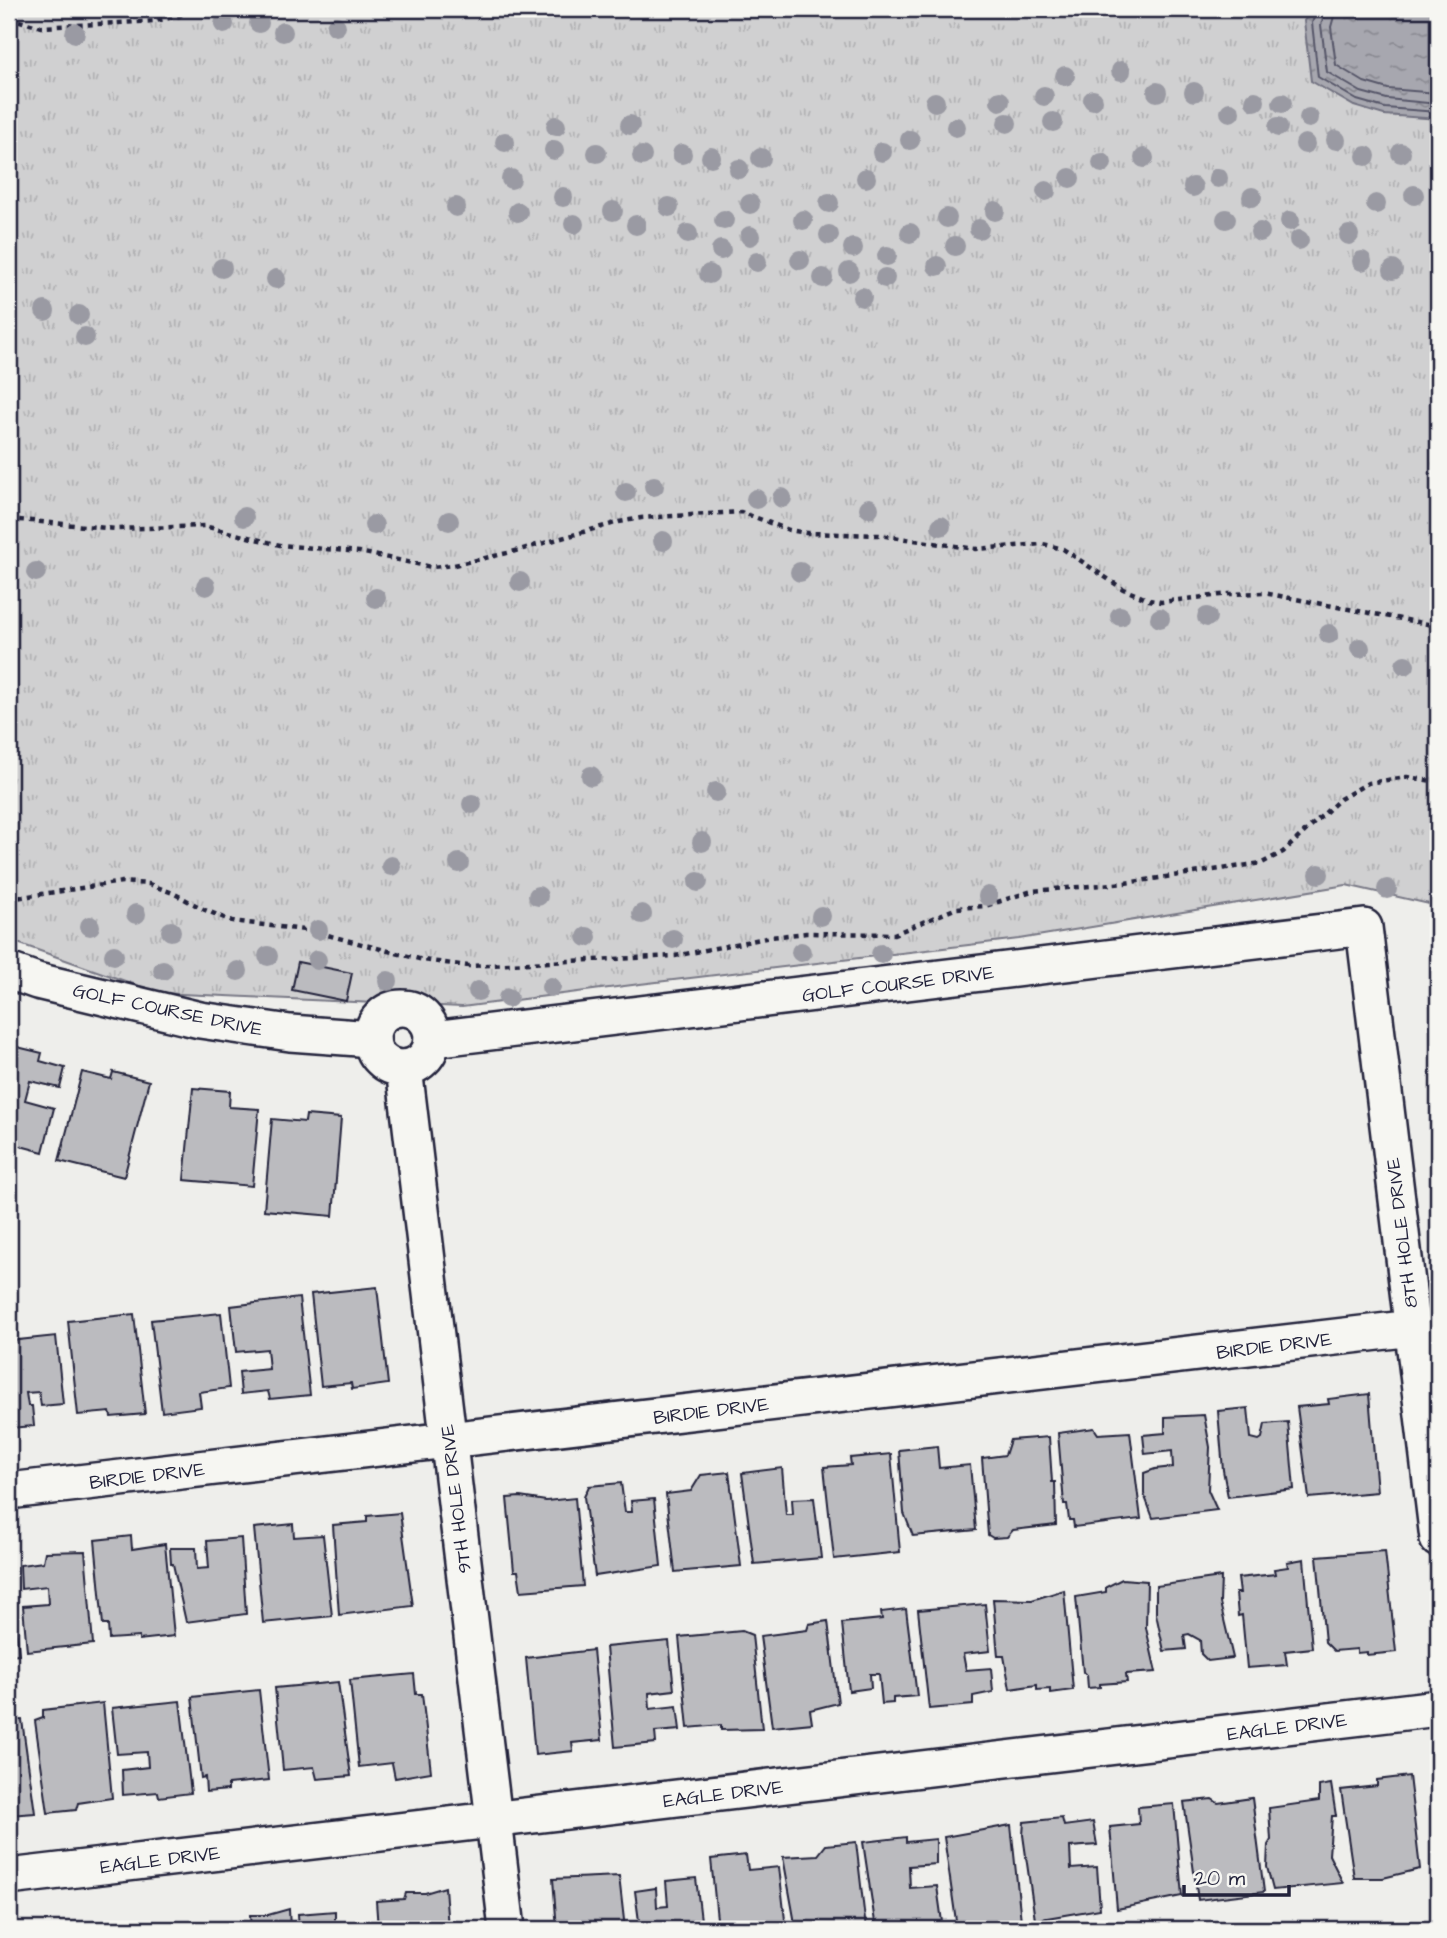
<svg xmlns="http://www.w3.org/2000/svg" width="1447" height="1938" font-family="'Architects Daughter',sans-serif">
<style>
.grass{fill:url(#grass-tufts);stroke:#797986;stroke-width:2}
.water{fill:url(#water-ripples);stroke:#727281;stroke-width:2}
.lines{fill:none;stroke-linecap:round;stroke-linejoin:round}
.shore{stroke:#575769;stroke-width:2}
.building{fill:#bbbbbf;stroke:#22223b;stroke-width:2}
.minor-casing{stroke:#22223b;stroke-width:40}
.path{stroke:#22223b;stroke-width:4.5;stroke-dasharray:5 5;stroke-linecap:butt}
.minor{stroke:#f6f6f2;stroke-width:35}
.tree{fill:#9a9aa3}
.labels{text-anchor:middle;stroke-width:7;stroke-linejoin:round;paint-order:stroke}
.street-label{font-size:19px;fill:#22223b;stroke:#f6f6f2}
</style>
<defs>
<pattern id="grass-tufts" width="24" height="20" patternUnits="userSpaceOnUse" patternTransform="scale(1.75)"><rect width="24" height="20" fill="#d0d0d1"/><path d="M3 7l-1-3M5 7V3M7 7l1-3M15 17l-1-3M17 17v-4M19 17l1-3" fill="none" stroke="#b2b2b4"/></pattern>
<pattern id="water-ripples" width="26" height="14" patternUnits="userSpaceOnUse" patternTransform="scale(1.75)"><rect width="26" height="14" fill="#a7a7af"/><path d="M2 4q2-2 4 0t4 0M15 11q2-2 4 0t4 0" fill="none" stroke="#888890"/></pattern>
</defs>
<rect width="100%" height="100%" fill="#eeeeeb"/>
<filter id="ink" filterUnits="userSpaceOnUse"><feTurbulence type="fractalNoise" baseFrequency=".0143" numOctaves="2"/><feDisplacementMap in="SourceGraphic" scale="14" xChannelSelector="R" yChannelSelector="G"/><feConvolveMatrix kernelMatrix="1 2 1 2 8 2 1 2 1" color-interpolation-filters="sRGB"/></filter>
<g filter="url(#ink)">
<!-- grass -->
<path class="grass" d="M9,9H1438V906L1346,885L1019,939L640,984L462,1007L159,993L9,940Z"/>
<!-- water -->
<path class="water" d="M1311,9H1438V119L1384,115L1354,106L1311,81L1304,21Z"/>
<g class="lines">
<!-- shore -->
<g class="shore">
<path d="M1317,9L1312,23L1318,77L1357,100L1385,108L1438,112"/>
<path d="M1326,9L1321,25L1327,72L1361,92L1387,99L1438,104"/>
<path d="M1336,9L1331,27L1336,65L1364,82L1388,89L1438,93"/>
</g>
</g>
<!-- building -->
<g class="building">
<path d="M298,962L352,973L346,1001L292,990Z"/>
<path d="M9,1045L42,1053L40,1061L65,1068L60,1088L30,1081L25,1100L54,1108L43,1152L9,1143Z"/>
<path d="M82,1072L111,1079L113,1072L149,1081L124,1177L59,1161Z"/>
<path d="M193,1088L230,1091L229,1107L259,1109L252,1186L184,1180Z"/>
<path d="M306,1115L341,1118L333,1216L264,1210L272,1119L305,1122Z"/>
<path d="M377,1287L388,1384L352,1389L351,1383L321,1386L311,1294Z"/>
<path d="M299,1298L310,1395L270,1399L268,1391L241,1394L239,1372L269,1369L267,1349L236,1352L231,1306Z"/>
<path d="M221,1313L229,1388L199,1392L201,1407L162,1412L151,1320Z"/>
<path d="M134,1314L145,1414L111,1417L110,1412L78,1415L68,1321Z"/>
<path d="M56,1336L63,1404L41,1406L39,1392L26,1393L28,1406H32L34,1426L9,1428V1341Z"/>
<path d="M1369,1394L1377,1492L1309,1498L1297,1407L1329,1404L1328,1399Z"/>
<path d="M1248,1408L1251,1438L1259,1440L1262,1438L1265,1424L1288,1422L1294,1489L1228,1497L1223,1470L1218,1411Z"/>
<path d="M1204,1415L1210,1447L1208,1490L1217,1510L1153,1518L1144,1494V1473L1155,1469L1173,1467L1172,1451L1145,1454L1143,1435L1165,1433V1417Z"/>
<path d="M1094,1428L1098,1434L1130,1432L1141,1519L1074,1527L1073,1520H1069L1067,1504H1064L1058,1433Z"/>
<path d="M1049,1437L1052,1482H1055L1056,1525L1013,1530L1007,1537L993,1538L988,1535L982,1458L1005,1455L1010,1440Z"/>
<path d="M937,1446L939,1468L970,1465L976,1530L913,1536L904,1513L899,1450Z"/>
<path d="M891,1454L900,1552L834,1559L824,1467L851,1465L850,1458Z"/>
<path d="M782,1468L786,1515H793L792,1499L814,1498L821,1558L754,1564L742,1473Z"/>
<path d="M729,1472L741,1566L675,1572L666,1494L691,1491L701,1475Z"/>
<path d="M621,1483L625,1512H632L631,1501L654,1499L661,1566L595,1576L584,1497L589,1486Z"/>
<path d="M520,1497L546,1501L575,1498L583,1586L521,1591L518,1571H514L507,1498Z"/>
<path d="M400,1513L413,1606L339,1615L333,1525L367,1522V1516Z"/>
<path d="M293,1524L294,1537L323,1535L332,1616L263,1623L254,1528Z"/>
<path d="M131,1536L132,1549L165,1544L174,1636L139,1640V1637L109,1639L108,1625H103L95,1540Z"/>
<path d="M241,1538L246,1614L186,1622L173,1564H171L170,1548H196L197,1569L209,1568L207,1541Z"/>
<path d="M85,1551L93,1644L27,1651L23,1606L48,1604L47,1586L21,1589L20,1565L43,1562L45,1552Z"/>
<path d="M1385,1551L1396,1652L1367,1655V1652L1357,1653V1649L1334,1651L1325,1642L1317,1556Z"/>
<path d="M1304,1559L1312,1648L1285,1651L1287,1665L1247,1668L1242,1615L1238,1616L1236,1593H1240L1238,1578L1275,1574L1274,1569L1288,1567L1287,1562Z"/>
<path d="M9,1566L19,1654L9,1655Z"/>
<path d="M1221,1577L1220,1603L1233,1658L1208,1661L1201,1654L1200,1640L1189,1634L1184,1635L1186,1649L1164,1651L1156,1614V1586Z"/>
<path d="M1122,1579L1147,1581L1146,1628L1156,1672L1126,1674L1127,1682L1100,1684V1687L1088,1688L1087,1675L1083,1672L1076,1597L1106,1592V1587Z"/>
<path d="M1064,1590L1073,1690L1050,1693V1689L1037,1690V1685L1010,1689L1004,1656H998L993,1599L1032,1600Z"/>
<path d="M985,1604L990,1651L963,1654L966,1670L991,1668L993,1692L973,1696V1705L929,1709L918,1610Z"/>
<path d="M906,1609L917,1696L893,1698V1703L882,1704L879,1674H870L871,1688L849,1691L842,1623L882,1619L881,1612Z"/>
<path d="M828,1621L838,1703L810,1710L812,1723L772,1727L760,1636L807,1630L809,1624Z"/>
<path d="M742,1631L752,1635L762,1729L721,1730V1725L688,1728L679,1637Z"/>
<path d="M669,1641L674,1690L649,1693L650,1709L677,1706L680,1730L655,1732L656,1743L615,1747L606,1647Z"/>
<path d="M593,1650L602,1740L572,1743L573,1751L535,1755L526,1658Z"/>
<path d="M414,1674L416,1694H422L431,1772L395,1778L392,1763L359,1767L350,1680Z"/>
<path d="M338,1682L351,1776L317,1779L314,1767L283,1770L275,1688Z"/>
<path d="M259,1690L269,1780L228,1784V1790L206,1792L205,1777L201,1778L192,1697Z"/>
<path d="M180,1701L191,1793L159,1797L158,1792L123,1795L122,1770L148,1767L147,1752L117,1754L112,1708Z"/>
<path d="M103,1703L112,1798L78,1803L76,1810L48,1813L35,1721L43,1718V1710Z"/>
<path d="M22,1720L35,1813L9,1815V1721Z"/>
<path d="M1409,1776L1420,1869L1383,1878H1354L1341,1790L1377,1786V1780Z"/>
<path d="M1331,1784L1336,1816H1332L1329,1855L1343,1883L1273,1890L1267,1867L1268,1845L1271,1840L1269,1808L1319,1801V1786Z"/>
<path d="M1252,1798L1264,1892L1198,1900L1184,1802L1212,1799L1218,1803Z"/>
<path d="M1174,1804L1182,1896L1117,1909L1110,1827L1139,1824L1138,1807Z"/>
<path d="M1062,1818L1064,1826L1093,1822L1097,1845L1070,1847L1071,1869L1097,1867L1100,1909L1035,1920L1023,1835L1024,1822Z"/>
<path d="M1011,1825L1021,1921L957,1928L944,1837Z"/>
<path d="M906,1837V1842L936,1839V1864L909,1866L910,1888L937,1886L943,1929H876L863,1842Z"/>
<path d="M856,1842L866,1929H796L783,1857L818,1855L826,1845Z"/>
<path d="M746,1855L748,1870L779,1867L786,1929H718L711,1859Z"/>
<path d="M619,1876L625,1929H557L553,1879Z"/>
<path d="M696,1878L702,1929H640L635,1891L656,1888L657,1907L668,1906L666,1881Z"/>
<path d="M445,1887L448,1929H378L376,1901L404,1899L406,1893H425Z"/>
<path d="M289,1909L290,1929H251L250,1915H268Z"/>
<path d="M335,1911V1929H299L298,1914Z"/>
<path d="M208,1925L209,1929H160Z"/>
</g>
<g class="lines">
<defs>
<g id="minor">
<path d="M9,971L37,981L200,1020L290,1033L372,1039"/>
<circle cx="402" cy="1038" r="30"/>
<path d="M432,1039L1364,927L1438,1539"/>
<path d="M404,1068L507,1929"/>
<path d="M9,1491L1413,1328"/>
<path d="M9,1877L1438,1708"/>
</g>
</defs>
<!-- minor casing -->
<use href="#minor" class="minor-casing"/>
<!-- path -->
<g class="path">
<path d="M9,18L41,27L155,21L179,16L191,9"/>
<path d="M9,519L117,529L204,526L280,545L359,552L432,567L454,565L512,552L619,522L641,518L741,512L789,530L806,533L879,535L976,549L1043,544L1063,549L1123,589L1149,600L1161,602L1229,594L1264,593L1438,626"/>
<path d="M9,899L122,882L149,884L173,893L205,910L232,921L312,931L423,960L468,966L675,956L771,937L806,933L894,934L957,908L985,906L1032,891L1125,883L1262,863L1283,852L1340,799L1368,783L1407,777L1438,782"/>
</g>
<!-- minor -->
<use href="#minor" class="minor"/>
</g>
<!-- trees -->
<g class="tree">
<circle cx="259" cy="23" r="10"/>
<circle cx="224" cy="24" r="10"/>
<circle cx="336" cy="26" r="10"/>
<circle cx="283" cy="32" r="10"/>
<circle cx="75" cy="33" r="10"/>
<circle cx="1121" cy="71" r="10"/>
<circle cx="1065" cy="76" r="10"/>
<circle cx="1157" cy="92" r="10"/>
<circle cx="1194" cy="92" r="10"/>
<circle cx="1044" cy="96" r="10"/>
<circle cx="1093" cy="100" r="10"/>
<circle cx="1000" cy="101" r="10"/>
<circle cx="1255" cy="101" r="10"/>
<circle cx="935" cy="102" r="10"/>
<circle cx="1282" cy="103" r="10"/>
<circle cx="1230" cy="112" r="10"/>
<circle cx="1309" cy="118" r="10"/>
<circle cx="1053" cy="122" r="10"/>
<circle cx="1007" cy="123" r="10"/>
<circle cx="630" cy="125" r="10"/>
<circle cx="556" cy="126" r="10"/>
<circle cx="956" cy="127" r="10"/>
<circle cx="1278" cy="127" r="10"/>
<circle cx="910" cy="140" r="10"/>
<circle cx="1336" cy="140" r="10"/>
<circle cx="505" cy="142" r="10"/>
<circle cx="1305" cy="144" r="10"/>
<circle cx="554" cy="150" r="10"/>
<circle cx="882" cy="152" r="10"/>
<circle cx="597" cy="153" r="10"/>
<circle cx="1401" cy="153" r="10"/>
<circle cx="682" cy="154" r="10"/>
<circle cx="642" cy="156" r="10"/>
<circle cx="1366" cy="156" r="10"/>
<circle cx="711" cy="157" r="10"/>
<circle cx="761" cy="158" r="10"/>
<circle cx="1144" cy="158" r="10"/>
<circle cx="1102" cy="163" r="10"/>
<circle cx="739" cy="169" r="10"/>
<circle cx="866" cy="178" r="10"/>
<circle cx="1070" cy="178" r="10"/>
<circle cx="1218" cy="178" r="10"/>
<circle cx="511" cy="179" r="10"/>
<circle cx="1193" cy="187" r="10"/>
<circle cx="1046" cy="191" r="10"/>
<circle cx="1414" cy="195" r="10"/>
<circle cx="563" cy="197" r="10"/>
<circle cx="1252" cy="197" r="10"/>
<circle cx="829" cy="203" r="10"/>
<circle cx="750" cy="204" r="10"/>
<circle cx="1376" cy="204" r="10"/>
<circle cx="456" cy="207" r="10"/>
<circle cx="669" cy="207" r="10"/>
<circle cx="613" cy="211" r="10"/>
<circle cx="995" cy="211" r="10"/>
<circle cx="518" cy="212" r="10"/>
<circle cx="947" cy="218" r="10"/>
<circle cx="1226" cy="219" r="10"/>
<circle cx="724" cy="220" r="10"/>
<circle cx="803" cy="220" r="10"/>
<circle cx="1290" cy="221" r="10"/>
<circle cx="574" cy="224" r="10"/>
<circle cx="636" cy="225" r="10"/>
<circle cx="979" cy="229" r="10"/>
<circle cx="1260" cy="232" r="10"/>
<circle cx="910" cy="233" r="10"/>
<circle cx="688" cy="234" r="10"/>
<circle cx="829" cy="235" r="10"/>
<circle cx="1349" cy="235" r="10"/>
<circle cx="750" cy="236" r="10"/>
<circle cx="1299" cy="240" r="10"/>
<circle cx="955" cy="246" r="10"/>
<circle cx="853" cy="248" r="10"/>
<circle cx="721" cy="250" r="10"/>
<circle cx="887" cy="256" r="10"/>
<circle cx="800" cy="260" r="10"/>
<circle cx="1362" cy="261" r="10"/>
<circle cx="757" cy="262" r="10"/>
<circle cx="937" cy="266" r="10"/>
<circle cx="222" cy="268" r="10"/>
<circle cx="1393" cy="270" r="10"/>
<circle cx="849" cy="272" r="10"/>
<circle cx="709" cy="274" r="10"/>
<circle cx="823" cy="278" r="10"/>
<circle cx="885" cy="278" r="10"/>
<circle cx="276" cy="279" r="10"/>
<circle cx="862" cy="297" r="10"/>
<circle cx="45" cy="311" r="10"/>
<circle cx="79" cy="315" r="10"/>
<circle cx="85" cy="337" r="10"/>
<circle cx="654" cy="486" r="10"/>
<circle cx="626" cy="492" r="10"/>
<circle cx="782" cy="498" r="10"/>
<circle cx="756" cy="499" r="10"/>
<circle cx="869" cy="508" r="10"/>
<circle cx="244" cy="517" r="10"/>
<circle cx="449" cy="521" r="10"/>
<circle cx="374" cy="525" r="10"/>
<circle cx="941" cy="526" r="10"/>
<circle cx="663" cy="541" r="10"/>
<circle cx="36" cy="572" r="10"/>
<circle cx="800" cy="572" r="10"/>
<circle cx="520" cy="582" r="10"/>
<circle cx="206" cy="586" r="10"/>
<circle cx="376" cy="598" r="10"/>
<circle cx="1120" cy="616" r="10"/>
<circle cx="1207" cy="617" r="10"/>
<circle cx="1160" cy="618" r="10"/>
<circle cx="1329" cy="634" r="10"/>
<circle cx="1360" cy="648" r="10"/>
<circle cx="1405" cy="665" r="10"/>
<circle cx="591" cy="776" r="10"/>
<circle cx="716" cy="792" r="10"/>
<circle cx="472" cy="804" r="10"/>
<circle cx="702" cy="842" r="10"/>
<circle cx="459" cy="863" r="10"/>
<circle cx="391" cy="866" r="10"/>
<circle cx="1319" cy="874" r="10"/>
<circle cx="698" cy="882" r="10"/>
<circle cx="1387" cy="889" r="10"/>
<circle cx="538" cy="896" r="10"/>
<circle cx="988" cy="896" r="10"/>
<circle cx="136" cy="914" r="10"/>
<circle cx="642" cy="914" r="10"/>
<circle cx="821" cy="916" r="10"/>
<circle cx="90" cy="926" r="10"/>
<circle cx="318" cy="930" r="10"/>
<circle cx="171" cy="931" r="10"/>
<circle cx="587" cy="937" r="10"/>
<circle cx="673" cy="939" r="10"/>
<circle cx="801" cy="952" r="10"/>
<circle cx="881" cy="954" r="10"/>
<circle cx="114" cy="955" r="10"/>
<circle cx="268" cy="956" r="10"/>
<circle cx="317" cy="960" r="10"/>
<circle cx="163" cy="970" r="10"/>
<circle cx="238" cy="971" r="10"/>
<circle cx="388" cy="981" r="10"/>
<circle cx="551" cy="987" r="10"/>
<circle cx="478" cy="991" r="10"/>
<circle cx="508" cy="998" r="10"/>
</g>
</g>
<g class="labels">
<!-- street labels -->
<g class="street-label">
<text transform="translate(898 983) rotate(-7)" y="7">GOLF COURSE DRIVE</text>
<text transform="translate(168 1009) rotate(12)" y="7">GOLF COURSE DRIVE</text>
<text transform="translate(1401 1233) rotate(-97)" y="7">8TH HOLE DRIVE</text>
<text transform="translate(1274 1345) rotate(-7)" y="7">BIRDIE DRIVE</text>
<text transform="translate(711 1410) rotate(-7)" y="7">BIRDIE DRIVE</text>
<text transform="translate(147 1475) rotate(-7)" y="7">BIRDIE DRIVE</text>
<text transform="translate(455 1499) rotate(-97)" y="7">9TH HOLE DRIVE</text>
<text transform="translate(1287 1726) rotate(-7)" y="7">EAGLE DRIVE</text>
<text transform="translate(723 1793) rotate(-7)" y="7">EAGLE DRIVE</text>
<text transform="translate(160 1859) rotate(-7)" y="7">EAGLE DRIVE</text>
</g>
</g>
<!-- margin -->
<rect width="1447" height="1938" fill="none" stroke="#f6f6f2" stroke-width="35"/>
<rect x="18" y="18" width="1412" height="1903" fill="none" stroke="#22223b" stroke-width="2.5" filter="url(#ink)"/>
<!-- scale -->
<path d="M1184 1885v10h105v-10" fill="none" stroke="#22223b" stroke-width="3.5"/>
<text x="1195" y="1885" font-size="21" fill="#22223b" stroke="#f6f6f2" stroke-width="5" paint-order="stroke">20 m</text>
</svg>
